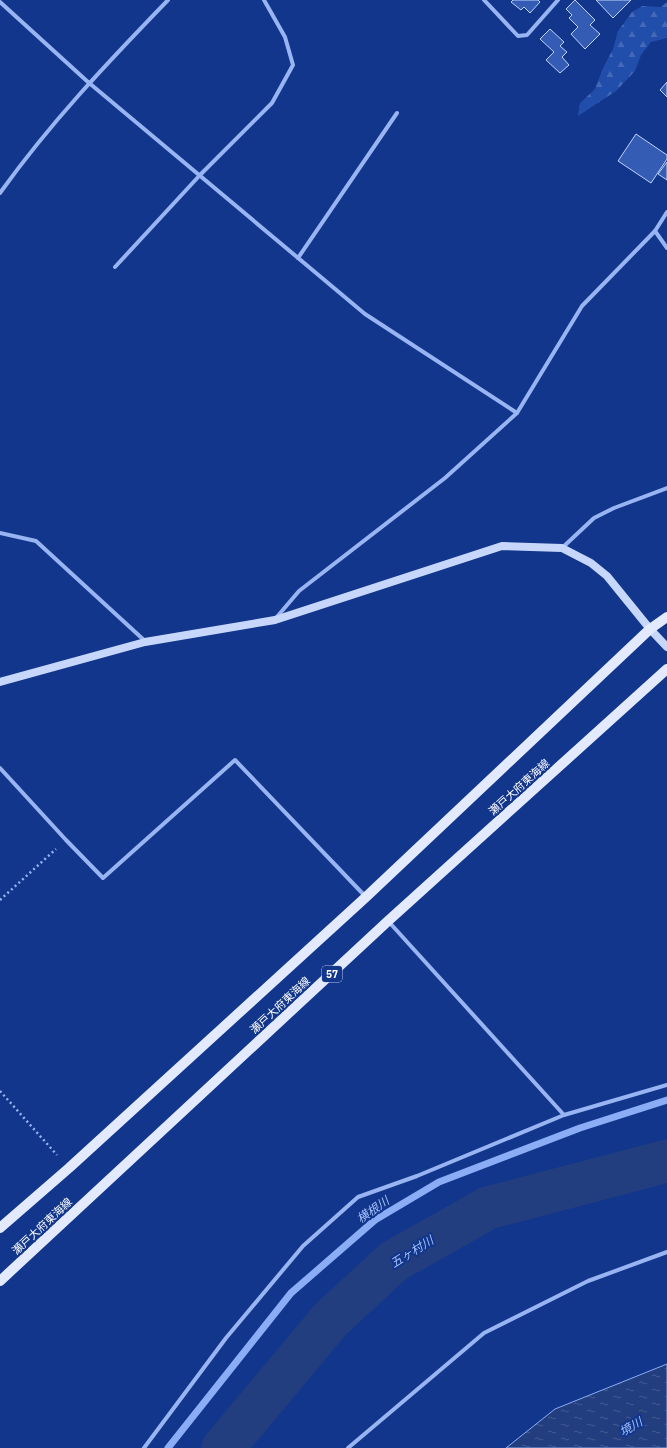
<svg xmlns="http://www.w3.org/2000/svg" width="667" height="1448" font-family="'IBM Plex Sans','Noto Sans JP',sans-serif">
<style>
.forest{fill:url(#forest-firs)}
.water{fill:url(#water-ripples);stroke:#8aadf5}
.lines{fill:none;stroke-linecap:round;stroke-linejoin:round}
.stream{stroke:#8aadf5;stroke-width:7}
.river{stroke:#233e7f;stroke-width:43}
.building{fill:#345cb4;stroke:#bfd3fd}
.path{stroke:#98b4f2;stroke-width:2.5;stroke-dasharray:2 3;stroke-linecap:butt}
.street{stroke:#98b4f2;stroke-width:4}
.secondary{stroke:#c7d7fc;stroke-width:8}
.primary{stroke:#e3eaff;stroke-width:10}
.labels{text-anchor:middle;stroke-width:4;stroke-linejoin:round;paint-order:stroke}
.shield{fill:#11368c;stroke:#b8c3dc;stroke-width:1}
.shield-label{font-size:10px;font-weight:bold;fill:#fff}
.street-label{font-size:11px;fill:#fff;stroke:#11368c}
.water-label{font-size:12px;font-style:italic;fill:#a4bff9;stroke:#11368c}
</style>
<defs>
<pattern id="forest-firs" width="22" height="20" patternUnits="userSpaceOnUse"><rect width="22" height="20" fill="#224eab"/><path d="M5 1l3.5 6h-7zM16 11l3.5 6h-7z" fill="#4369b8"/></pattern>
<pattern id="water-ripples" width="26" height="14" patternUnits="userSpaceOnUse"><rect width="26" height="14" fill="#233e7f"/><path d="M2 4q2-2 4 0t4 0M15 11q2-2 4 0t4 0" fill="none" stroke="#445b92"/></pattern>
</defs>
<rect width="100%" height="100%" fill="#11368c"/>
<!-- forest -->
<path class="forest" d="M667,2V38L651,42L641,55L635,71L616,91L578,116L580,103L595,89L603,68L613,49L618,31L632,12L642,6L661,7Z"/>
<!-- water -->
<path class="water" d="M667,1364V1448H506L555,1409Z"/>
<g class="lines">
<!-- stream -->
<path class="stream" d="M168,1448L291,1293L375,1220L439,1182L580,1128L667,1100"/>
<!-- river -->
<path class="river" d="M223,1448L331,1319L394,1261L488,1208L667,1161"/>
</g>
<!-- building -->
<g class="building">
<path d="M513,0H538L540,2L530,13L524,7L521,10L511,2Z"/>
<path d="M575,0L595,20L590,25L600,34L585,49L571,34L578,27L569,18L572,15L566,9Z"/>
<path d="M596,0H631L613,18Z"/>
<path d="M550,29L564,42L560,46L567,52L562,57L569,65L560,73L546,60L554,52L540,39Z"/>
<path d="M667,82V97L660,90Z"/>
<path d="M636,134L667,155V159L651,183L618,161Z"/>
<path d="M667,162V180L658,174Z"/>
</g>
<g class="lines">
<!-- path -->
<g class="path">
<path d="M0,900L56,849"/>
<path d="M0,1091L57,1155"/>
</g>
<!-- street -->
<g class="street">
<path d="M484,0L518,36L527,35L558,0"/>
<path d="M0,2L88,82L365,314L517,413"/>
<path d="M0,193C50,123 108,62 168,0"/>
<path d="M655,231L667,248"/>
<path d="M298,258L397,113"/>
<path d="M115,267L200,175L272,103L293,65L285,37L264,0"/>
<path d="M0,533L36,541L145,641"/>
<path d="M562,548L594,518L614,508L667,488"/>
<path d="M276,618L299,591L445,478L517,413L582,306L655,231L667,212"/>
<path d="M0,768L66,840L103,878L235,760L365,896"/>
<path d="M389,922L564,1115"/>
<path d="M144,1448L226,1338L303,1246L358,1197L417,1176L564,1115L667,1085"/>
<path d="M348,1448L484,1333L588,1281L667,1252"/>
</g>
<!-- secondary -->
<path class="secondary" d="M0,682L145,642L275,620L502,546L562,548L591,563L607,576L650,629L667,647"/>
<!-- primary -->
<g class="primary">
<path d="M0,1228L69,1168L366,897L650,629L667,617"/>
<path d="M0,1281L388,921L667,669"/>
</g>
</g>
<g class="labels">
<!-- shield labels -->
<rect class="shield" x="322" y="966" width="20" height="16" rx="3"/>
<g class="shield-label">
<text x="332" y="978">57</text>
</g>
<!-- street labels -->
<g class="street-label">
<text transform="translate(519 787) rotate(-42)" y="4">瀬戸大府東海線</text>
<text transform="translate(280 1005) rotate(-43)" y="4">瀬戸大府東海線</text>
<text transform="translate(42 1226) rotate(-43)" y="4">瀬戸大府東海線</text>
</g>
<!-- water labels -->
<g class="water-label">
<text transform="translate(373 1210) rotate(-35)" y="4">横根川</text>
<text transform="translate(412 1252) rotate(-32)" y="4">五ヶ村川</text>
<text transform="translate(631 1427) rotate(-30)" y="4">境川</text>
</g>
</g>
</svg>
